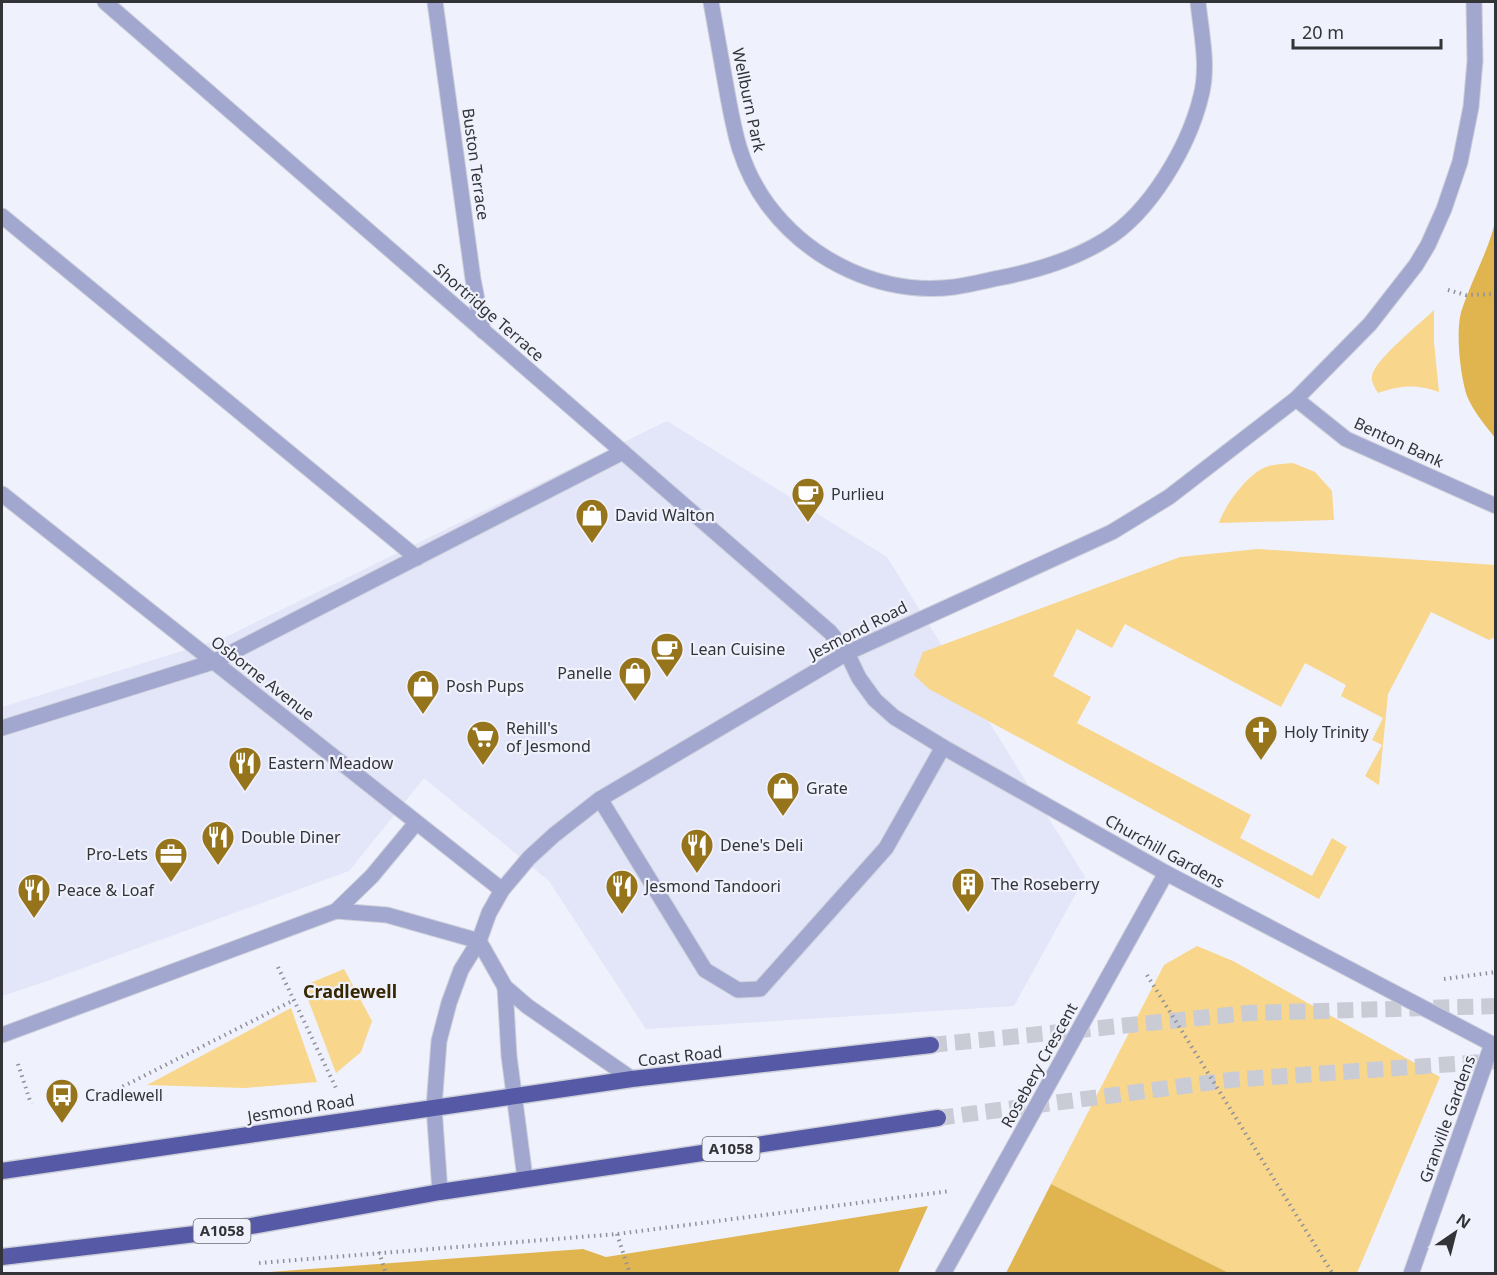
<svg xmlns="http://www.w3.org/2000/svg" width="1497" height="1275" font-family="'Noto Sans',sans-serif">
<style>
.built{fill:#e3e5f8}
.green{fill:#f8d68b}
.forest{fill:#e0b550}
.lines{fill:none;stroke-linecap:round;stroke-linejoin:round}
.trunk-tunnel{stroke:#c9cbd5;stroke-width:16;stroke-dasharray:16 8;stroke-linecap:butt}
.service-casing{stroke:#cdcfd9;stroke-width:17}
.minor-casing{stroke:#cdcfd9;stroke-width:17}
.tertiary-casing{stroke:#cdcfd9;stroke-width:17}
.trunk-casing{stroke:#cdcfd9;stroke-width:19}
.path{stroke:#909199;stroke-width:4;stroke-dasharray:1.5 4.5;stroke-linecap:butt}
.service{stroke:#a2a7cf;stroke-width:15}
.minor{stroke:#a2a7cf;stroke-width:15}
.tertiary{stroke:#a2a7cf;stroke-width:15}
.trunk{stroke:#565aa6;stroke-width:16}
.labels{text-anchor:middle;stroke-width:4.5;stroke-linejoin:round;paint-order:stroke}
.shield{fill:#eff1fc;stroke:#6b6d73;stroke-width:1.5}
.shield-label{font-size:15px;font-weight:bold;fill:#333438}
.street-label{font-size:16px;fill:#333438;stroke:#eff1fc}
.poi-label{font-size:16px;fill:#333438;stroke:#eff1fc;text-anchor:start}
.neighbourhood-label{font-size:18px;font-weight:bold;fill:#372700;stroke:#eff1fc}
</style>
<rect width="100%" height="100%" fill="#eff1fc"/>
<!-- built -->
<path class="built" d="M667,421L887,557L1085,877L1014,1006L646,1029L549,881L424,778L349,871L50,980L2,996V707L224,638Z"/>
<!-- green -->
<g class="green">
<path d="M1434,310V342L1439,392C1416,384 1401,385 1378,393C1375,388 1371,382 1372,376C1374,360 1421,323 1434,310Z"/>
<path d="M1293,463L1315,472L1332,491L1334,520L1219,523C1225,505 1249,471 1269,466C1276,464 1285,464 1293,463Z"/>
<path d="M1258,549L1495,565V637L1489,640L1431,612L1388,694L1379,785L1365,776L1382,745L1372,740L1383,718L1341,696L1346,685L1305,663L1281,707L1125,624L1112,648L1077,629L1053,676L1091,697L1077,723L1251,815L1240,838L1312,876L1332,838L1347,847L1319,899L929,689L914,675L923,652L1180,557Z"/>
<path d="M1197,946L1233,961L1440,1077L1357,1273H1229L1051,1184L1164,965Z"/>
<path d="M344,969L372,1021L361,1052L336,1073L303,986Z"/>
<path d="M291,1008L317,1082L245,1088L147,1085Z"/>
</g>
<!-- forest -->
<g class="forest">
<path d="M1495,222L1496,438H1495C1485,425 1473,411 1467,396C1460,375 1455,329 1462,309C1472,279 1488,252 1495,222Z"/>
<path d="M1051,1184L1229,1273H1006Z"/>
<path d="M928,1206L898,1273H256L583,1249L606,1257Z"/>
</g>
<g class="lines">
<!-- trunk-tunnel -->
<g class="trunk-tunnel">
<path d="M931,1045L1249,1013L1496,1006"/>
<path d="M938,1118L1230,1080L1496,1061"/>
</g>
<defs>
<g id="service">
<path d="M2,216L417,558"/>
<path d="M2,728L213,662L623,452"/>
<path d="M600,799L705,970L738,990L760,989L886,848L943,747"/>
</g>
<g id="minor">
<path d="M105,2L830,632L847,653L859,678L875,700L894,717L943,747L1166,873L1496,1046"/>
<path d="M435,2L473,279L483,331"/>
<path d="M711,2C716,30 721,58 726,86C734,131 740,167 768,205C811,262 883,296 954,287C969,285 984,281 999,278C1035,271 1073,260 1105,240C1150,213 1189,146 1201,96C1209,66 1201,32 1198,2"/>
<path d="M1296,399L1346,439L1496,506"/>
<path d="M2,494L502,890"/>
<path d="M847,653L1112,532L1169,497L1296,399L1370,324L1416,265L1428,245L1444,209L1460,162L1471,107L1475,61L1474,2"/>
<path d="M336,911L387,915L479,941"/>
<path d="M2,1035L336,911L372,876L416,823"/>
<path d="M943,1274L1166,873"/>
<path d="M1411,1274L1492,1044"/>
</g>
<g id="tertiary">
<path d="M479,941L505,987L527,1006L632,1079"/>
<path d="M505,987L509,1056L525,1178"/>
<path d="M440,1192L434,1107L439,1041L449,1003L461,970L479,941L489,913L502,890L529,858L554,835L600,799L847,653"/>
</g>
<g id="trunk">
<path d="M2,1171L632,1079L931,1045"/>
<path d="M2,1257L229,1230L440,1192L938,1118"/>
</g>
</defs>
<!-- service casing -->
<use href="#service" class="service-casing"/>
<!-- minor casing -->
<use href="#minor" class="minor-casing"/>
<!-- tertiary casing -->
<use href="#tertiary" class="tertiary-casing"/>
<!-- trunk casing -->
<use href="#trunk" class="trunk-casing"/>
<!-- path -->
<g class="path">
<path d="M1448,290L1466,295L1496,294"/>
<path d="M278,967L336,1088"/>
<path d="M1147,975L1333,1274"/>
<path d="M1444,979L1496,972"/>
<path d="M18,1064L31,1104"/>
<path d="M112,1092L294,1000"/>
<path d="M617,1234L630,1274"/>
<path d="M379,1252L386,1274"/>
<path d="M259,1263L617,1234L950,1191"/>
</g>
<!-- service -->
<use href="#service" class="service"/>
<!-- minor -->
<use href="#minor" class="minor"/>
<!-- tertiary -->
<use href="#tertiary" class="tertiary"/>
<!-- trunk -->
<use href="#trunk" class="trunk"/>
</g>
<!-- icons -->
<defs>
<symbol id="cafe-pin" viewBox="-11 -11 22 30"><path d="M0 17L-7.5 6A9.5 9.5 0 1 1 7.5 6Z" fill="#95741c" stroke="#eff1fc"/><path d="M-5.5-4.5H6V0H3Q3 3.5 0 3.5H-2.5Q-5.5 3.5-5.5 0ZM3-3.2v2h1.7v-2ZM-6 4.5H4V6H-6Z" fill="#fff"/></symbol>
<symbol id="shop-pin" viewBox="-11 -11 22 30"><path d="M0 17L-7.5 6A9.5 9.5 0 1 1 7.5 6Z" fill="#95741c" stroke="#eff1fc"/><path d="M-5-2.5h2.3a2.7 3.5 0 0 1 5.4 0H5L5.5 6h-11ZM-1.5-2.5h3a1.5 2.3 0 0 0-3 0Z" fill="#fff"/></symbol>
<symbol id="church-pin" viewBox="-11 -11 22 30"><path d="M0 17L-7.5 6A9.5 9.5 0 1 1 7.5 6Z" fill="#95741c" stroke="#eff1fc"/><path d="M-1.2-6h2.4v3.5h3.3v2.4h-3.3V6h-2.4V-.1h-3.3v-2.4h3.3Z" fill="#fff"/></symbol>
<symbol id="supermarket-pin" viewBox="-11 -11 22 30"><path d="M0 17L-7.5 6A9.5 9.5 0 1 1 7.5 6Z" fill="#95741c" stroke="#eff1fc"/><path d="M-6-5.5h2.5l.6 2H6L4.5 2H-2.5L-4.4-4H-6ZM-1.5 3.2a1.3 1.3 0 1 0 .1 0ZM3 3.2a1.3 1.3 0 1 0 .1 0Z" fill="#fff"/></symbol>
<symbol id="restaurant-pin" viewBox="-11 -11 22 30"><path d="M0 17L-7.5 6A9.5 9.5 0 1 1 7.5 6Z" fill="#95741c" stroke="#eff1fc"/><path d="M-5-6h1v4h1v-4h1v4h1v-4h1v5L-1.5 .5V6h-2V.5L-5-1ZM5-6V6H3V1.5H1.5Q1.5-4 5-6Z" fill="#fff"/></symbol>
<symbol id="office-pin" viewBox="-11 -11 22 30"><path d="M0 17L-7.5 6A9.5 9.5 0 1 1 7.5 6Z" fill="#95741c" stroke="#eff1fc"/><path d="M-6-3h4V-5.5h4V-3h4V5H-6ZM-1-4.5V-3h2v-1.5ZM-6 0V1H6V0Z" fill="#fff"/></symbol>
<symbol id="building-pin" viewBox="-11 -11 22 30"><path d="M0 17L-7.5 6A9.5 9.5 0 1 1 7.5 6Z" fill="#95741c" stroke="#eff1fc"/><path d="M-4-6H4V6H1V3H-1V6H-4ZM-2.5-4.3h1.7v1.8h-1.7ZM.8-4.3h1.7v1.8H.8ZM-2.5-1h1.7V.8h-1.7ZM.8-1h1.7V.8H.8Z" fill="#fff"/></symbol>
<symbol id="bus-pin" viewBox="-11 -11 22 30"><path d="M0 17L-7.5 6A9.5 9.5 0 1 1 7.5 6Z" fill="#95741c" stroke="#eff1fc"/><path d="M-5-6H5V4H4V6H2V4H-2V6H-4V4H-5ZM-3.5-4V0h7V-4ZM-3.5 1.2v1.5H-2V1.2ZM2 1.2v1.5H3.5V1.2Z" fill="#fff"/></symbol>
</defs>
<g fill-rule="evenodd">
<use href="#cafe-pin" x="789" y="475" width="38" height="52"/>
<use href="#shop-pin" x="573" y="496" width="38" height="52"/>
<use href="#cafe-pin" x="648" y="630" width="38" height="52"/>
<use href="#shop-pin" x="616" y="654" width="38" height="52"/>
<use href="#shop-pin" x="404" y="667" width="38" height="52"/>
<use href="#church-pin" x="1242" y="713" width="38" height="52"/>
<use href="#supermarket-pin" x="464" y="718" width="38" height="52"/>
<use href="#restaurant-pin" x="226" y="744" width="38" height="52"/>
<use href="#shop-pin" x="764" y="769" width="38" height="52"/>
<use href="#restaurant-pin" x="199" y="818" width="38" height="52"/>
<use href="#restaurant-pin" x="678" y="826" width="38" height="52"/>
<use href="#office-pin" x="152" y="835" width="38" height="52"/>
<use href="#building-pin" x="949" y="865" width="38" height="52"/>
<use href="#restaurant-pin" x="603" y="867" width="38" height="52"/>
<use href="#restaurant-pin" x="15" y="871" width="38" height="52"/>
<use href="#bus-pin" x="43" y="1076" width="38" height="52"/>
</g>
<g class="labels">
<!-- shield labels -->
<g class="shield">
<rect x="702.5" y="1137" width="57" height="24" rx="4.5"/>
<rect x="193.5" y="1219" width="57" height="24" rx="4.5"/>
</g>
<g class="shield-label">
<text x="731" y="1154">A1058</text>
<text x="222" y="1236">A1058</text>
</g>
<!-- street labels -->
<g class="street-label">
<text transform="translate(749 100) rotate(78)" y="6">Wellburn Park</text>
<text transform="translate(476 164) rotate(82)" y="6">Buston Terrace</text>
<text transform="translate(489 312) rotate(41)" y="6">Shortridge Terrace</text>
<text transform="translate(1399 442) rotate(25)" y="6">Benton Bank</text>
<text transform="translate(858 630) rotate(-27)" y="6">Jesmond Road</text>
<text transform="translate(263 678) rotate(38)" y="6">Osborne Avenue</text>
<text transform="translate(1165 851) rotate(29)" y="6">Churchill Gardens</text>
<text transform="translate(680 1056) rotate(-6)" y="6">Coast Road</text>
<text transform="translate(1039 1065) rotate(-61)" y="6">Rosebery Crescent</text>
<text transform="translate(301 1108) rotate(-9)" y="6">Jesmond Road</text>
<text transform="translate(1447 1119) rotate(-70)" y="6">Granville Gardens</text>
</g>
<!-- poi labels -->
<g class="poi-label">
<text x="831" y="500">Purlieu</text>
<text x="615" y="521">David Walton</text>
<text x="690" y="655">Lean Cuisine</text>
<text x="612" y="679" text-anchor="end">Panelle</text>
<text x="446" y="692">Posh Pups</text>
<text x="506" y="734">Rehill's<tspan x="506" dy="18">of Jesmond</tspan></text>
<text x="1284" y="738">Holy Trinity</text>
<text x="268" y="769">Eastern Meadow</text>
<text x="806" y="794">Grate</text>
<text x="241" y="843">Double Diner</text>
<text x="720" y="851">Dene's Deli</text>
<text x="148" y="860" text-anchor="end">Pro-Lets</text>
<text x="991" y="890">The Roseberry</text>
<text x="645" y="892">Jesmond Tandoori</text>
<text x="57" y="896">Peace &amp; Loaf</text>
<text x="85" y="1101">Cradlewell</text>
</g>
<!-- neighbourhood labels -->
<g class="neighbourhood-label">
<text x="350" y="998">Cradlewell</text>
</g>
</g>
<!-- border -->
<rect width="1497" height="1275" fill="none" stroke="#333438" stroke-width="6"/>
<!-- north arrow -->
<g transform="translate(1455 1233) rotate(35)" stroke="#eff1fc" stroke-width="4.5" paint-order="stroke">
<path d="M0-4.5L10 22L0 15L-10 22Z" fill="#333438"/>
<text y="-9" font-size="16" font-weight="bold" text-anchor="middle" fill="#333438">N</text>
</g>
<!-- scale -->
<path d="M1293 39v9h148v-9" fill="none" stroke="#333438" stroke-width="3"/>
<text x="1302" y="39" font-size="18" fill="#333438" stroke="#eff1fc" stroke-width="4.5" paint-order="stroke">20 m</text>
</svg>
